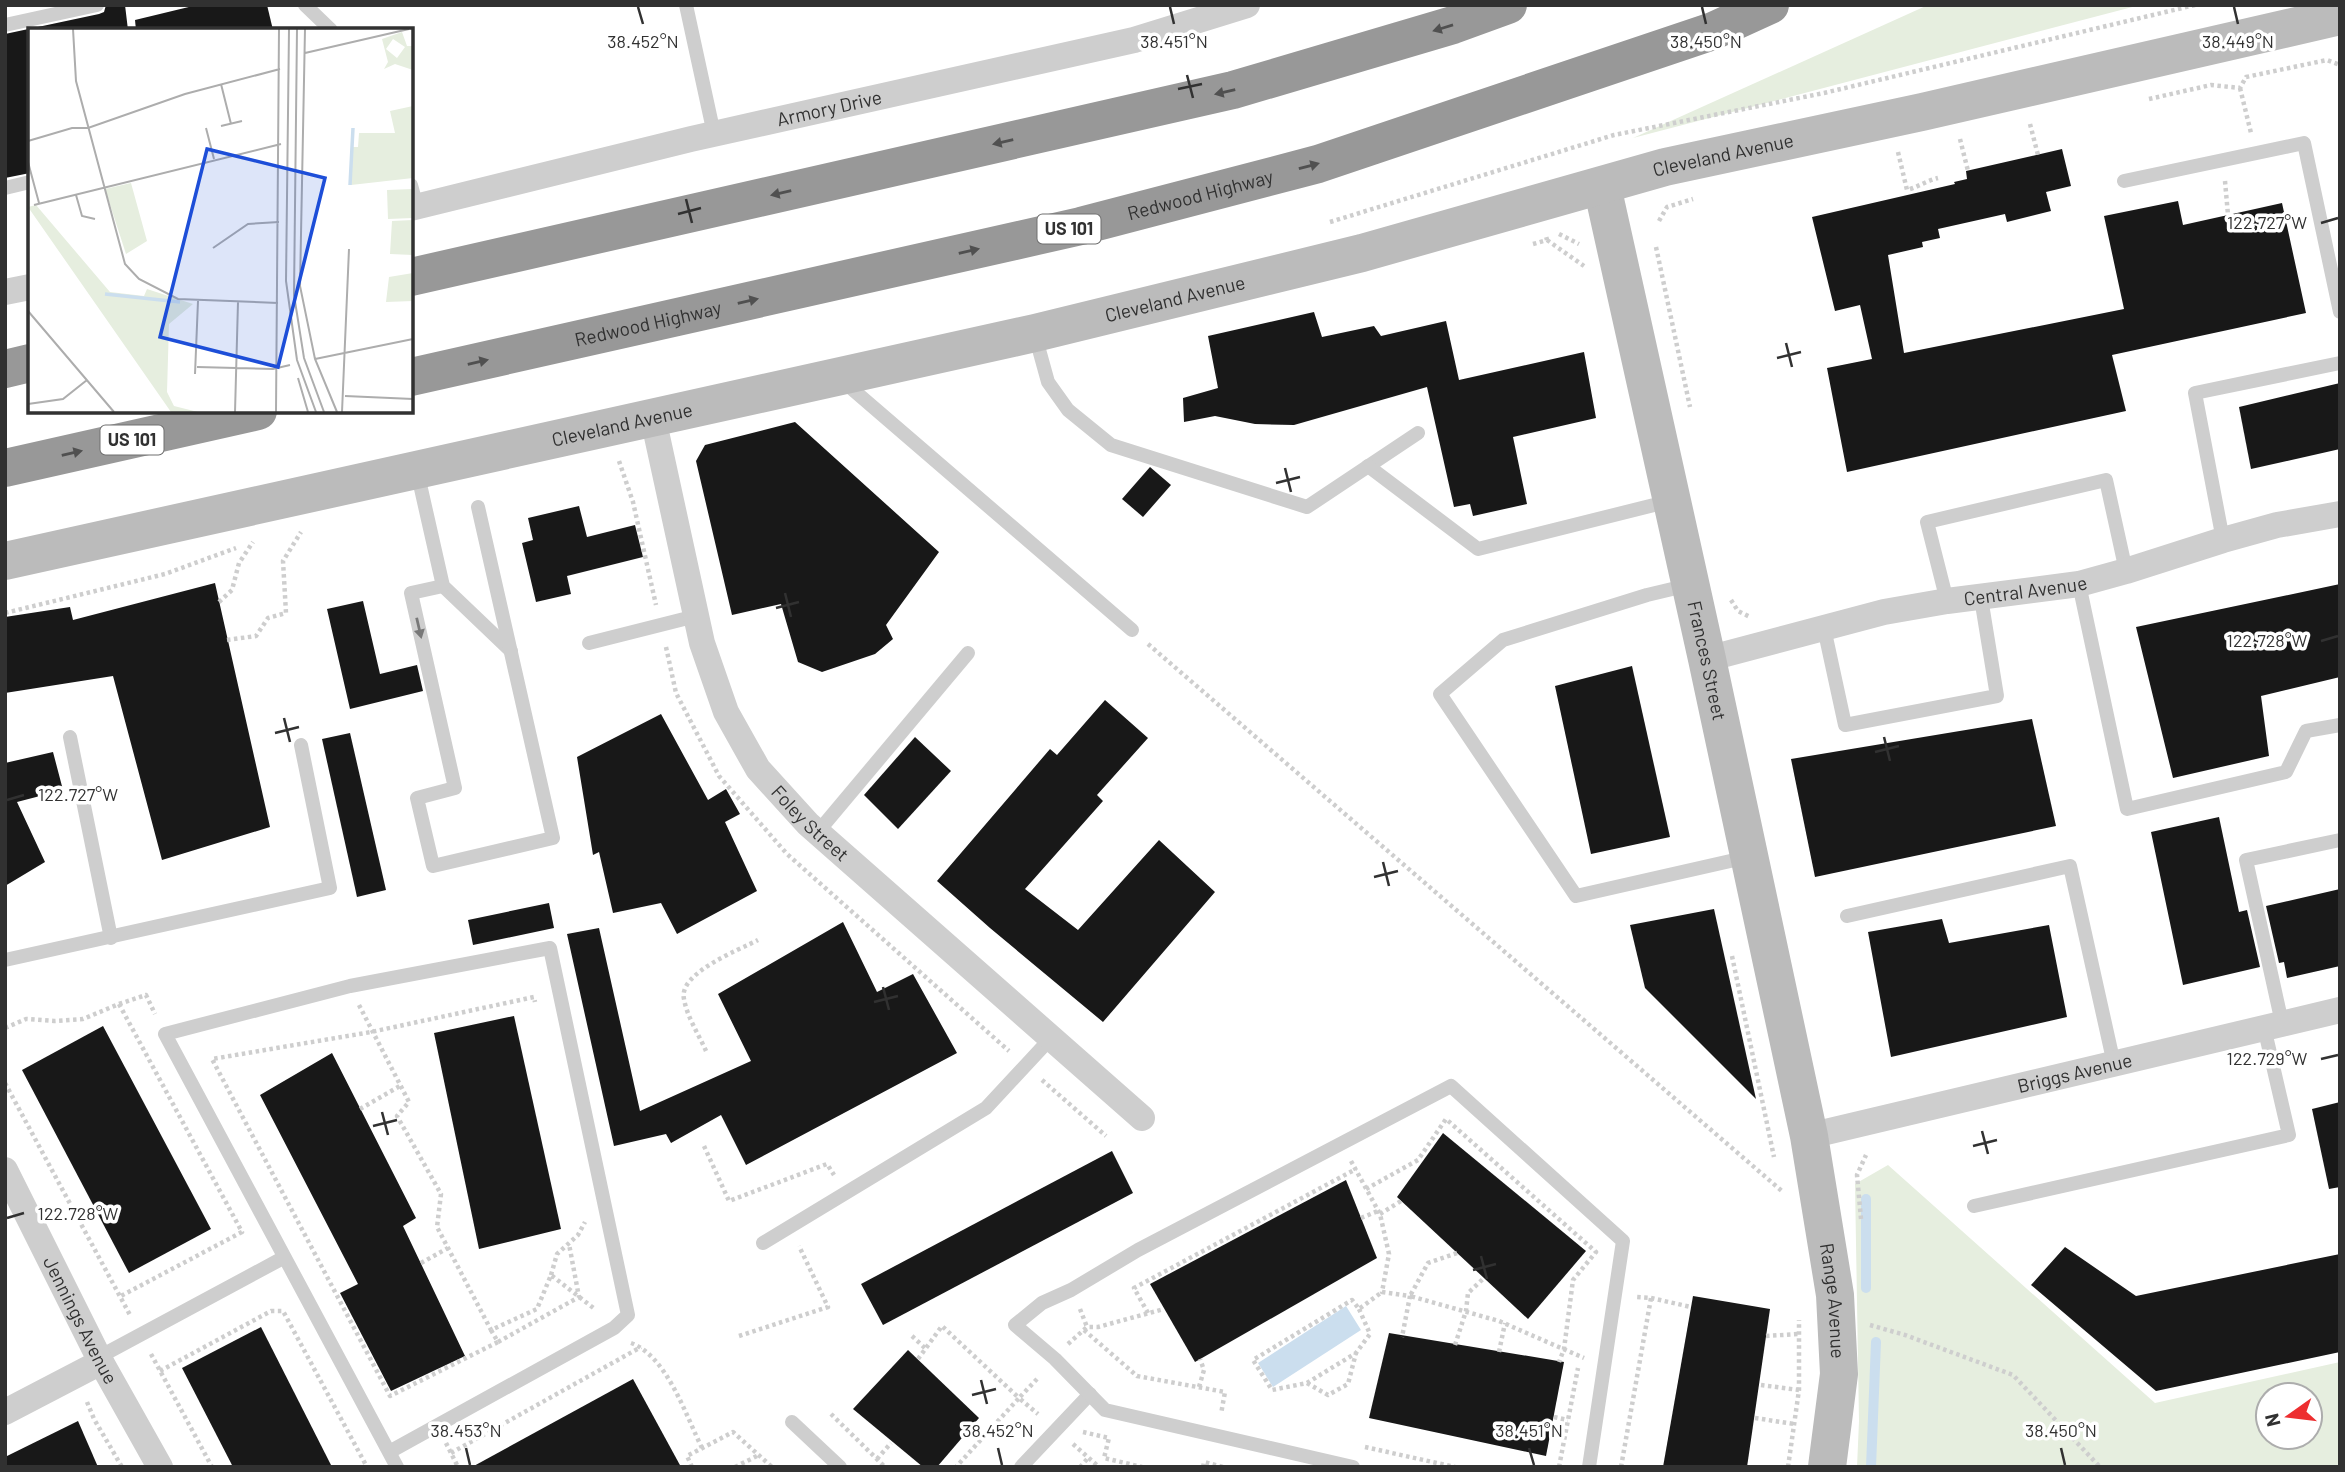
<svg xmlns="http://www.w3.org/2000/svg" width="2345" height="1472" font-family="Barlow,sans-serif">
<style>
.green{fill:#e6eedf;fill-rule:evenodd}
.water{fill:#cbdeee}
.lines{fill:none;stroke-linecap:round;stroke-linejoin:round}
.stream{stroke:#cbdeee;stroke-width:10}
.building{fill:#181818}
.path{stroke:#cecece;stroke-width:4.5;stroke-dasharray:3.5 3.5;stroke-linecap:butt}
.lane{stroke:#cecece;stroke-width:14}
.street{stroke:#cecece;stroke-width:26}
.secondary{stroke:#bbb;stroke-width:38}
.highway{stroke:#989898;stroke-width:38}
.oneway{fill:#505050}
.oneway2{fill:#787878}
.ticks{fill:none;stroke:#313131;stroke-width:2.5}
.labels{text-anchor:middle;stroke-width:7;stroke-linejoin:round;paint-order:stroke}
.shield{fill:#fff;stroke:#6f6f6f;stroke-width:2}
.shield-label{font-size:18px;font-weight:bold;fill:#313131}
.street-label{font-size:19px;fill:#313131;stroke:#fff}
.inset-river{fill:none;stroke:#cbdeee;stroke-width:3.5}
.inset-road{fill:none;stroke:#adadad;stroke-width:2}
.view{fill:#1d4ed8;fill-opacity:0.15;stroke:#1d4ed8;stroke-width:3.5}
.inset-edge{fill:none;stroke:#313131;stroke-width:3.5}
.ticks-label{font-size:18px;text-anchor:middle;fill:#313131;stroke:#fff;stroke-width:7;stroke-linejoin:round;paint-order:stroke}
</style>
<rect width="100%" height="100%" fill="#fff"/>
<!-- green -->
<g class="green">
<path d="M1928,5H2140L1633,138Z"/>
<path d="M1888,1165L2155,1403L2340,1362V1467H1857L1859,1421L1855,1184ZM2268,1395H2310V1437H2268Z"/>
</g>
<!-- water -->
<path class="water" d="M1346,1306L1361,1330L1273,1387L1258,1363Z"/>
<g class="lines">
<!-- stream -->
<g class="stream">
<path d="M1866,1199V1288"/>
<path d="M1871,1467L1876,1342"/>
</g>
</g>
<!-- building -->
<g class="building">
<path d="M106,5H125L128,30H30V173L5,178V34L99,14L104,12Z"/>
<path d="M197,5H267L273,30H136L135,20Z"/>
<path d="M2062,149L2071,186L2046,192L2051,211L2007,222L2005,214L1938,229L1940,238L1922,242L1923,247L1888,255L1904,353L2124,309L2104,216L2178,201L2183,225L2282,203L2306,313L2112,355L2126,411L1847,472L1827,368L1872,359L1860,305L1835,311L1812,217L1955,184L1954,182L1967,179L1966,171Z"/>
<path d="M1314,312L1322,337L1374,326L1381,336L1446,321L1459,380L1584,352L1596,418L1513,437L1527,504L1473,516L1470,504L1454,507L1427,387L1294,425L1255,424L1215,416L1184,422L1183,398L1218,388L1208,336Z"/>
<path d="M2340,383V449L2251,469L2239,407Z"/>
<path d="M795,422L939,552L886,625L893,639L875,654L822,672L798,662L781,604L732,615L696,461L705,445Z"/>
<path d="M1150,467L1171,485L1143,517L1122,499Z"/>
<path d="M579,506L587,537L635,525L643,557L567,576L571,594L536,602L522,543L533,540L528,518Z"/>
<path d="M215,583L270,827L162,860L113,676L5,693V617L70,607L73,620Z"/>
<path d="M2340,584V677L2261,696L2269,756L2173,778L2136,627Z"/>
<path d="M363,601L380,674L417,665L423,691L350,709L327,609Z"/>
<path d="M1632,666L1670,837L1591,854L1555,686Z"/>
<path d="M1105,700L1148,738L1097,795L1103,801L1025,889L1078,930L1159,840L1215,892L1103,1022L990,928L937,881L1050,749L1057,755Z"/>
<path d="M661,714L708,800L726,789L740,814L725,822L757,891L677,934L661,903L613,913L599,852L593,855L577,757Z"/>
<path d="M2032,719L2056,826L1815,877L1791,759Z"/>
<path d="M350,733L386,890L357,897L322,739Z"/>
<path d="M915,737L951,771L898,829L864,795Z"/>
<path d="M53,752L63,790L17,802L45,862L5,886V763Z"/>
<path d="M2219,817L2239,912L2247,910L2260,967L2183,985L2151,832Z"/>
<path d="M2340,889V966L2287,978L2284,962L2279,963L2266,906Z"/>
<path d="M549,903L554,928L473,945L468,920Z"/>
<path d="M1714,909L1756,1099L1645,988L1630,925Z"/>
<path d="M1942,919L1949,943L2049,925L2067,1017L1891,1057L1868,932Z"/>
<path d="M843,922L877,992L913,974L957,1053L746,1165L721,1115L671,1143L666,1134L614,1146L567,934L599,928L640,1111L751,1061L718,994Z"/>
<path d="M514,1016L561,1229L479,1249L434,1033Z"/>
<path d="M103,1026L211,1229L129,1273L22,1070Z"/>
<path d="M332,1053L416,1218L403,1226L465,1356L391,1391L340,1293L358,1284L260,1095Z"/>
<path d="M2340,1102V1187L2329,1189L2312,1109Z"/>
<path d="M1443,1133L1586,1251L1528,1319L1397,1197Z"/>
<path d="M1112,1151L1133,1193L883,1325L861,1284Z"/>
<path d="M1346,1180L1377,1258L1195,1362L1150,1284Z"/>
<path d="M2065,1247L2136,1296L2340,1254V1352L2156,1391L2031,1285Z"/>
<path d="M1693,1296L1770,1309L1747,1467H1663Z"/>
<path d="M261,1327L332,1467H233L182,1368Z"/>
<path d="M1389,1333L1564,1362L1546,1456L1369,1418Z"/>
<path d="M908,1350L979,1418L937,1467H923L853,1409Z"/>
<path d="M633,1379L681,1467H472Z"/>
<path d="M78,1421L98,1467H5V1457Z"/>
</g>
<g class="lines">
<!-- path -->
<g class="path">
<path d="M2240,88L2251,133"/>
<path d="M2149,99L2211,85L2240,88L2246,77L2327,60L2340,65"/>
<path d="M2030,124L2038,155"/>
<path d="M1960,139L1968,171"/>
<path d="M1898,152L1907,190C1918,187 1926,181 1938,178"/>
<path d="M2225,181L2228,215"/>
<path d="M1659,221L1667,207L1693,199"/>
<path d="M1330,222L1614,135L1824,93L2195,5"/>
<path d="M1559,234L1579,244"/>
<path d="M1547,240L1584,266"/>
<path d="M1533,244L1547,240L1546,236"/>
<path d="M1656,247L1690,407"/>
<path d="M619,461L633,502L656,605"/>
<path d="M1731,600L1738,611L1750,617"/>
<path d="M219,602L232,590L239,563L253,542"/>
<path d="M5,613L165,574L236,548"/>
<path d="M227,640L256,636L268,618L286,613L283,561L301,532"/>
<path d="M1148,644L1783,1192"/>
<path d="M666,647L676,693L719,776L787,854L1009,1051"/>
<path d="M1732,956L1774,1157"/>
<path d="M119,1004L146,995L155,1014"/>
<path d="M359,1005L409,1102L397,1116L441,1194L437,1227L491,1330L537,1309L551,1275L596,1310"/>
<path d="M5,1028L26,1019L54,1021L83,1019L119,1004L242,1232L119,1297"/>
<path d="M706,1051C699,1035 687,1017 684,999C678,973 739,950 758,940"/>
<path d="M1042,1080L1106,1136"/>
<path d="M5,1083L130,1315"/>
<path d="M360,1109L400,1086"/>
<path d="M704,1146L729,1201L827,1164L834,1175"/>
<path d="M1351,1161L1380,1214L1389,1254L1382,1292L1410,1296L1402,1337"/>
<path d="M1366,1189L1418,1160L1446,1119L1596,1252L1573,1280L1564,1349L1559,1362"/>
<path d="M1380,1214L1401,1201"/>
<path d="M1361,1218L1378,1211"/>
<path d="M1861,1219L1857,1175L1866,1155"/>
<path d="M1457,1253L1428,1263L1410,1296L1499,1321L1584,1358"/>
<path d="M421,1263L448,1248"/>
<path d="M551,1275L557,1254L578,1235L585,1222"/>
<path d="M1651,1298L1691,1307"/>
<path d="M1080,1309L1087,1327"/>
<path d="M1359,1309L1370,1334L1356,1353L1307,1383L1272,1390L1253,1360L1352,1300L1359,1309L1382,1292"/>
<path d="M1148,1313L1134,1288L1356,1169"/>
<path d="M1870,1325L1905,1335L2013,1375L2100,1467"/>
<path d="M491,1330L498,1342L390,1396L212,1059L371,1032L534,997L535,1002"/>
<path d="M1084,1330L1137,1376L1225,1392L1221,1414"/>
<path d="M739,1336L828,1307L799,1246"/>
<path d="M912,1336L926,1349"/>
<path d="M1766,1336L1798,1334"/>
<path d="M498,1342L579,1297L569,1244"/>
<path d="M631,1343C667,1356 686,1416 702,1448"/>
<path d="M1068,1344L1087,1327H1098L1164,1309"/>
<path d="M1455,1345L1466,1311L1468,1293L1484,1278"/>
<path d="M1499,1352L1505,1323"/>
<path d="M151,1354L212,1467"/>
<path d="M918,1359L942,1326L1019,1398L956,1467"/>
<path d="M160,1371L271,1311H283L367,1467"/>
<path d="M1037,1379L1019,1398L1038,1414"/>
<path d="M1307,1383L1328,1395L1348,1384L1356,1353"/>
<path d="M1761,1385L1799,1390"/>
<path d="M1199,1387L1204,1370L1200,1359"/>
<path d="M87,1402L94,1419L122,1467"/>
<path d="M831,1414L885,1467"/>
<path d="M1554,1417L1568,1420"/>
<path d="M1755,1418L1794,1424"/>
<path d="M1083,1432L1109,1438L1104,1458L1142,1467"/>
<path d="M446,1443L458,1467"/>
<path d="M1073,1444L1099,1467"/>
<path d="M1365,1447L1455,1467"/>
<path d="M451,1453L641,1347"/>
<path d="M877,1459L891,1443"/>
<path d="M692,1467L687,1456L733,1432L772,1467"/>
<path d="M735,1467L759,1455"/>
<path d="M1080,1467L1088,1458"/>
<path d="M1203,1467L1204,1462L1223,1467"/>
<path d="M1559,1467L1578,1368"/>
<path d="M1621,1467L1651,1298L1637,1297"/>
<path d="M1788,1467L1799,1390V1320"/>
</g>
<!-- lane -->
<g class="lane">
<path d="M305,5L331,30"/>
<path d="M686,5L714,134"/>
<path d="M5,25L97,5"/>
<path d="M2124,181L2304,143L2340,312"/>
<path d="M411,185L417,207"/>
<path d="M5,188L30,182"/>
<path d="M1035,335L1048,382L1068,410L1111,445L1307,507L1418,433"/>
<path d="M844,382L1132,630"/>
<path d="M1368,466L1478,549L1670,501"/>
<path d="M417,471L443,586L511,651"/>
<path d="M2223,540L2195,393L2340,363"/>
<path d="M2079,584L2127,809L2286,772L2306,731L2340,725"/>
<path d="M1689,585L1647,595L1503,640L1440,694L1576,896L1748,857"/>
<path d="M443,586L411,593L455,788L417,798L433,866L553,838L478,507"/>
<path d="M1947,601L1927,522L2106,480L2126,571"/>
<path d="M1824,628L1845,725L1997,696L1981,598"/>
<path d="M589,643L696,616"/>
<path d="M70,737L111,938"/>
<path d="M817,833L968,653"/>
<path d="M1847,916L2070,866L2114,1064"/>
<path d="M5,960L330,888L301,745"/>
<path d="M2282,1023L2246,860L2340,840"/>
<path d="M1974,1206L2289,1135L2264,1027"/>
<path d="M763,1243L986,1108L1051,1038"/>
<path d="M99,1357L283,1258"/>
<path d="M792,1422L840,1467"/>
<path d="M391,1451L614,1328L628,1315L550,948L350,986L165,1034L397,1467"/>
<path d="M1021,1467L1090,1394"/>
<path d="M1353,1467L1105,1410L1055,1359L1015,1325L1042,1303L1071,1290L1138,1250L1451,1086L1623,1241L1589,1467"/>
</g>
<!-- street -->
<g class="street">
<path id="s1" d="M411,208L691,139L1134,40L1247,5"/>
<path d="M5,292L30,287"/>
<path id="s2" d="M653,418L702,643L726,712L758,769L808,824L1142,1118"/>
<path id="s3" d="M1707,659L1884,612L1947,601L2079,584L2126,571L2223,540L2277,525L2340,514"/>
<path id="s4" d="M1809,1136L2340,1010"/>
<path id="s5" d="M5,1170L101,1362L160,1467"/>
<path d="M5,1412L101,1362"/>
</g>
<!-- secondary -->
<g class="secondary">
<path id="s6" d="M1602,186L1707,659L1809,1136L1835,1295L1839,1374L1827,1467"/>
<path id="s7" d="M5,561L1035,333L1362,253L1665,167L1922,112L2340,16"/>
</g>
<!-- highway -->
<g class="highway">
<path d="M411,277L1233,90L1453,25L1508,5"/>
<path d="M5,369L30,363"/>
<path id="s8" d="M411,377L1081,226L1318,164L1713,31L1770,5"/>
<path d="M5,468L258,411"/>
</g>
</g>
<!-- one-way arrows -->
<defs><path id="oneway-solid" d="M-6-.8H1V-3.2L6.5 0L1 3.2V.8H-6Z" transform="scale(1.75)"/></defs>
<g class="oneway">
<use href="#oneway-solid" transform="translate(1443 28) rotate(163)"/>
<use href="#oneway-solid" transform="translate(1225 92) rotate(167)"/>
<use href="#oneway-solid" transform="translate(1003 142) rotate(167)"/>
<use href="#oneway-solid" transform="translate(1309 166) rotate(-15)"/>
<use href="#oneway-solid" transform="translate(781 193) rotate(167)"/>
<use href="#oneway-solid" transform="translate(969 251) rotate(-13)"/>
<use href="#oneway-solid" transform="translate(748 301) rotate(-13)"/>
<use href="#oneway-solid" transform="translate(478 362) rotate(-13)"/>
<use href="#oneway-solid" transform="translate(72 453) rotate(-13)"/>
</g>
<use class="oneway2" href="#oneway-solid" transform="translate(419 628) rotate(77)"/>
<!-- ticks -->
<path class="ticks" d="M638,7L643,24M1170,7L1174,24M1702,7L1706,24M2234,7L2238,24M1187,75L1193,98M1178,89L1202,84M686,199L692,223M678,214L701,208M2321,223L2338,218M1786,343L1792,367M1777,358L1801,352M1285,468L1291,492M1276,483L1300,477M785,593L791,617M776,608L799,602M2321,641L2338,636M284,718L290,742M275,733L299,727M1884,737L1890,761M1875,752L1899,746M7,800L24,795M1383,862L1389,886M1374,877L1398,871M883,987L889,1010M874,1002L898,996M2321,1059L2338,1055M382,1112L388,1135M373,1126L397,1120M1982,1131L1988,1154M1973,1146L1997,1140M7,1218L24,1213M1481,1256L1487,1279M1473,1270L1496,1264M981,1380L987,1404M972,1395L996,1389M466,1448L470,1465M998,1448L1002,1465M1529,1448L1534,1465M2061,1448L2065,1465"/>
<g class="labels">
<!-- shield labels -->
<g class="shield">
<rect x="1037.5" y="214.5" width="63" height="29" rx="5"/>
<rect x="100.5" y="425.5" width="63" height="29" rx="5"/>
</g>
<g class="shield-label">
<text x="1069" y="235">US 101</text>
<text x="132" y="446">US 101</text>
</g>
<!-- street labels -->
<g class="street-label">
<text dy="7" stroke="none"><textPath href="#s1" startOffset="430">Armory Drive</textPath></text>
<text dy="7" stroke="none"><textPath href="#s7" startOffset="1766">Cleveland Avenue</textPath></text>
<text dy="7" stroke="none"><textPath href="#s8" startOffset="810">Redwood Highway</textPath></text>
<text dy="7" stroke="none"><textPath href="#s7" startOffset="1199">Cleveland Avenue</textPath></text>
<text dy="7" stroke="none"><textPath href="#s8" startOffset="243">Redwood Highway</textPath></text>
<text dy="7" stroke="none"><textPath href="#s7" startOffset="632">Cleveland Avenue</textPath></text>
<text dy="7" stroke="none"><textPath href="#s3" startOffset="326">Central Avenue</textPath></text>
<text dy="7" stroke="none"><textPath href="#s6" startOffset="486">Frances Street</textPath></text>
<text dy="7" stroke="none"><textPath href="#s2" startOffset="444">Foley Street</textPath></text>
<text dy="7" stroke="none"><textPath href="#s4" startOffset="273">Briggs Avenue</textPath></text>
<text dy="7" stroke="none"><textPath href="#s6" startOffset="1139">Range Avenue</textPath></text>
<text dy="7" stroke="none"><textPath href="#s5" startOffset="168">Jennings Avenue</textPath></text>
</g>
</g>
<!-- overview -->
<g transform="translate(28 28)">
<rect width="385" height="385" fill="#fff"/>
<path d="M374,4L379,18H385V42L367,36L356,41L360,34L354,11ZM365,11L377,19L369,30L358,21ZM385,78V150L323,157L324,119H330L331,105H367L362,83ZM103,155L119,213L98,226L77,161ZM385,161V190L360,191L359,162ZM8,177L82,264L116,268L119,261L165,276L141,296L139,364L146,378L170,384H143L0,179ZM385,192V227L362,226L364,193ZM385,245V273L358,274L361,249Z" fill="#e6eedf" fill-rule="evenodd"/>
<path class="inset-river" d="M322,157L325,100M77,266L152,274"/>
<path class="inset-road" d="M45,1L48,53L97,236L111,251L150,271L250,275M261,1L258,253L269,332L288,384M269,1L266,267L276,330L296,384M277,1L272,258L287,331L309,384M277,25L381,1M193,56L203,96M193,98L214,93M178,100L186,131M0,113L44,100H60L157,66L252,41M0,134L11,175M48,167L54,188L67,191M6,177L253,116M185,220L220,196L251,194M0,283L86,384M287,331L385,311M169,339L245,341L262,337M167,346L170,273M270,350L280,384M317,368L385,371M0,376L35,371L59,352M207,384L210,274M248,384L251,1M314,384L321,221"/>
<path class="view" d="M179,121L297,150L250,339L132,309Z"/>
<rect width="385" height="385" class="inset-edge"/>
</g>
<g class="ticks-label">
<text x="643" y="48">38.452°N</text>
<text x="1174" y="48">38.451°N</text>
<text x="1706" y="48">38.450°N</text>
<text x="2238" y="48">38.449°N</text>
<text x="2267" y="229">122.727°W</text>
<text x="2267" y="647">122.728°W</text>
<text x="78" y="801">122.727°W</text>
<text x="2267" y="1065">122.729°W</text>
<text x="78" y="1220">122.728°W</text>
<text x="466" y="1437">38.453°N</text>
<text x="998" y="1437">38.452°N</text>
<text x="1529" y="1437">38.451°N</text>
<text x="2061" y="1437">38.450°N</text>
</g>
<!-- border -->
<rect width="2345" height="1472" fill="none" stroke="#313131" stroke-width="14"/>
<!-- north arrow -->
<g transform="translate(2289 1416) rotate(256)"><circle r="33" fill="#ffffff" stroke="#adadad" stroke-width="2"/>
<path d="M0-5L12 26L0 18L-12 26Z" fill="#ed2e30"/>
<text y="-10" font-size="19" font-weight="bold" text-anchor="middle" fill="#313131">N</text>
</g>
</svg>
